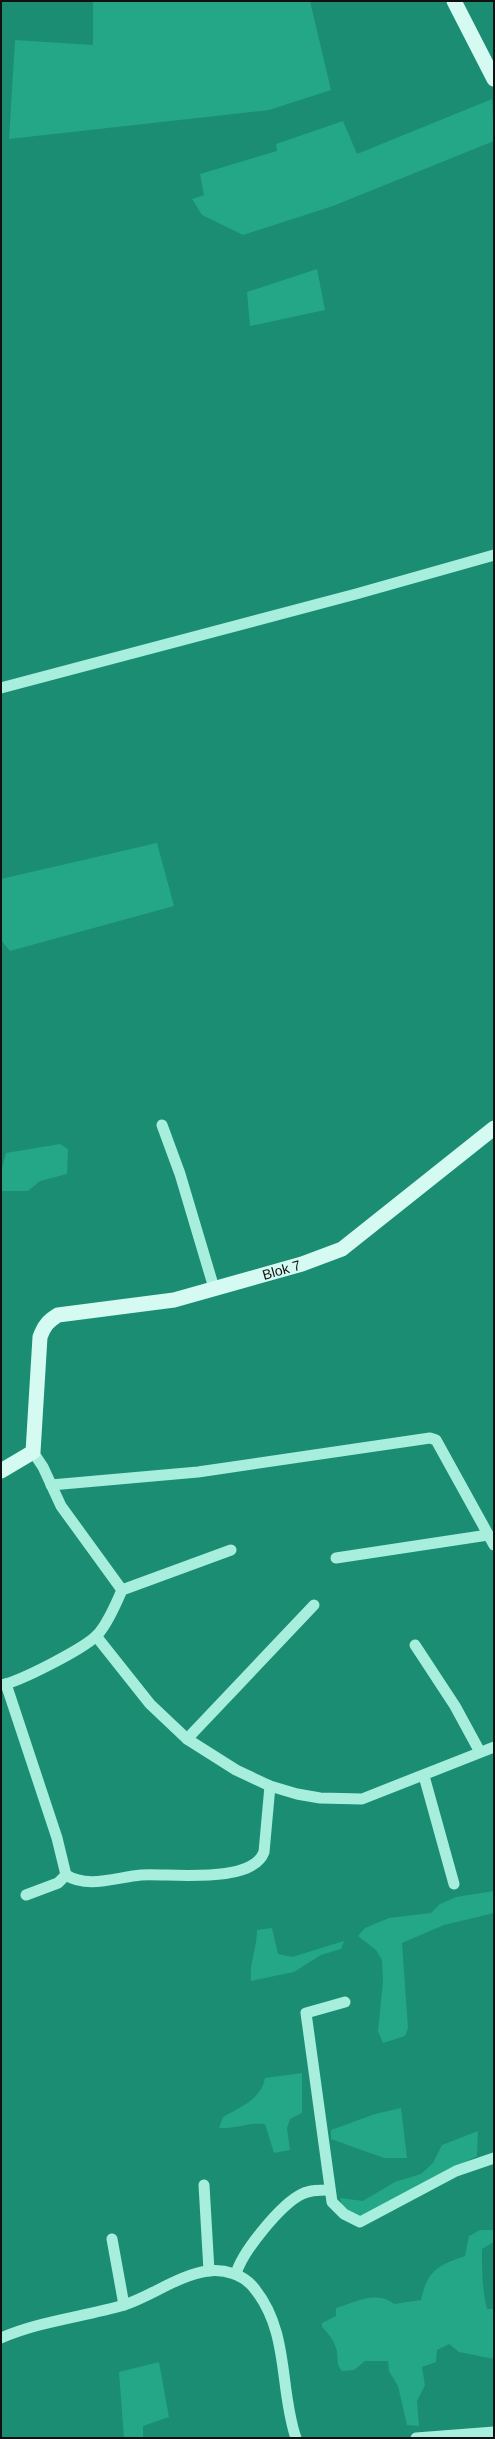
<svg xmlns="http://www.w3.org/2000/svg" width="495" height="2439" font-family="Helvetica,sans-serif">
<style>
.green{fill:#23a787}
.lines{fill:none;stroke-linecap:round;stroke-linejoin:round}
.street{stroke:#a7eedd;stroke-width:11}
.secondary{stroke:#d4faf1;stroke-width:15}
.labels{text-anchor:middle;stroke-width:4;stroke-linejoin:round;paint-order:stroke}
.street-label{font-size:14px;fill:#111;stroke:#1a8d73}
</style>
<rect width="100%" height="100%" fill="#1a8d73"/>
<!-- green -->
<g class="green">
<path d="M93,1H310L331,90L269,110L9,139L15,40L93,45Z"/>
<path d="M492,99L494,141L333,206L243,235L202,215L192,199L204,195L200,174L277,151L276,144L343,121L357,154Z"/>
<path d="M317,269L325,310L250,326L247,292Z"/>
<path d="M157,843L174,906L10,951L1,940V879Z"/>
<path d="M60,1144L68,1149L67,1174L40,1181L28,1191H2V1168L6,1153Z"/>
<path d="M494,1891V1913L444,1925L402,1943L408,2028L405,2036L383,2043L378,2031L383,1981L382,1960L376,1950L358,1936L365,1928L389,1918L431,1913L440,1904L456,1897Z"/>
<path d="M272,1928L278,1954L292,1957L344,1941L341,1949L321,1955L294,1972L251,1981C249,1963 257,1948 257,1930Z"/>
<path d="M302,2073V2113L290,2119L287,2128L290,2150L274,2153L265,2124C249,2122 235,2129 219,2128L223,2117C240,2107 261,2100 265,2078Z"/>
<path d="M401,2108L407,2158H384L331,2139V2130L375,2114Z"/>
<path d="M478,2131L477,2156L359,2216L342,2206L340,2198L363,2201L395,2182L421,2174L433,2163L442,2145Z"/>
<path d="M480,2230H494V2242L482,2249C482,2270 482,2289 487,2309H494V2359L459,2352L449,2344L437,2350L436,2362L422,2367L425,2385L417,2401L419,2426L407,2425L398,2386L389,2371L388,2361H365L354,2370L342,2371C335,2364 339,2357 336,2348C333,2339 328,2333 322,2327V2323L336,2316V2308C356,2302 376,2290 394,2304L421,2300C427,2271 438,2265 465,2256L469,2236Z"/>
<path d="M159,2362L169,2417L143,2426V2438H124L119,2372Z"/>
</g>
<g class="lines">
<!-- street -->
<g class="street">
<path d="M1,688L356,594L494,555"/>
<path d="M162,1125L180,1174L214,1288"/>
<path d="M33,1452L43,1467L61,1506L122,1590"/>
<path d="M51,1485L198,1472L430,1438L436,1440L494,1545"/>
<path d="M336,1558L488,1535"/>
<path d="M96,1636L150,1704L187,1739L236,1770L270,1786L297,1794L320,1798L362,1799L494,1747"/>
<path d="M415,1645L455,1706L480,1752"/>
<path d="M6,1684L57,1838L66,1875C88,1889 117,1877 141,1875C169,1873 252,1885 264,1852L270,1786"/>
<path d="M1,1685C19,1682 88,1647 99,1633C109,1621 116,1604 122,1590L231,1550"/>
<path d="M187,1739L314,1605"/>
<path d="M424,1776L454,1884"/>
<path d="M26,1895L58,1883L66,1875"/>
<path d="M345,2002L306,2013L332,2202L344,2214L360,2222L456,2171L494,2158"/>
<path d="M204,2185L209,2271"/>
<path d="M112,2239L124,2305"/>
<path d="M236,2274C242,2252 281,2204 302,2194C310,2190 320,2190 329,2190"/>
<path d="M1,2338C40,2321 83,2317 124,2305C152,2296 178,2275 208,2271C224,2269 243,2274 254,2288C290,2332 279,2389 296,2438"/>
<path d="M416,2438L494,2432"/>
</g>
<!-- secondary -->
<g class="secondary">
<path d="M454,1L494,79"/>
<path id="s1" d="M1,1471L33,1452L40,1337C44,1326 48,1321 58,1315L174,1300L302,1264L342,1249L494,1128"/>
</g>
</g>
<g class="labels">
<!-- street labels -->
<g class="street-label">
<text dy="5" stroke="none"><textPath href="#s1" startOffset="410">Blok 7</textPath></text>
</g>
</g>
<!-- border -->
<rect width="495" height="2439" fill="none" stroke="#111111" stroke-width="4"/>
</svg>
